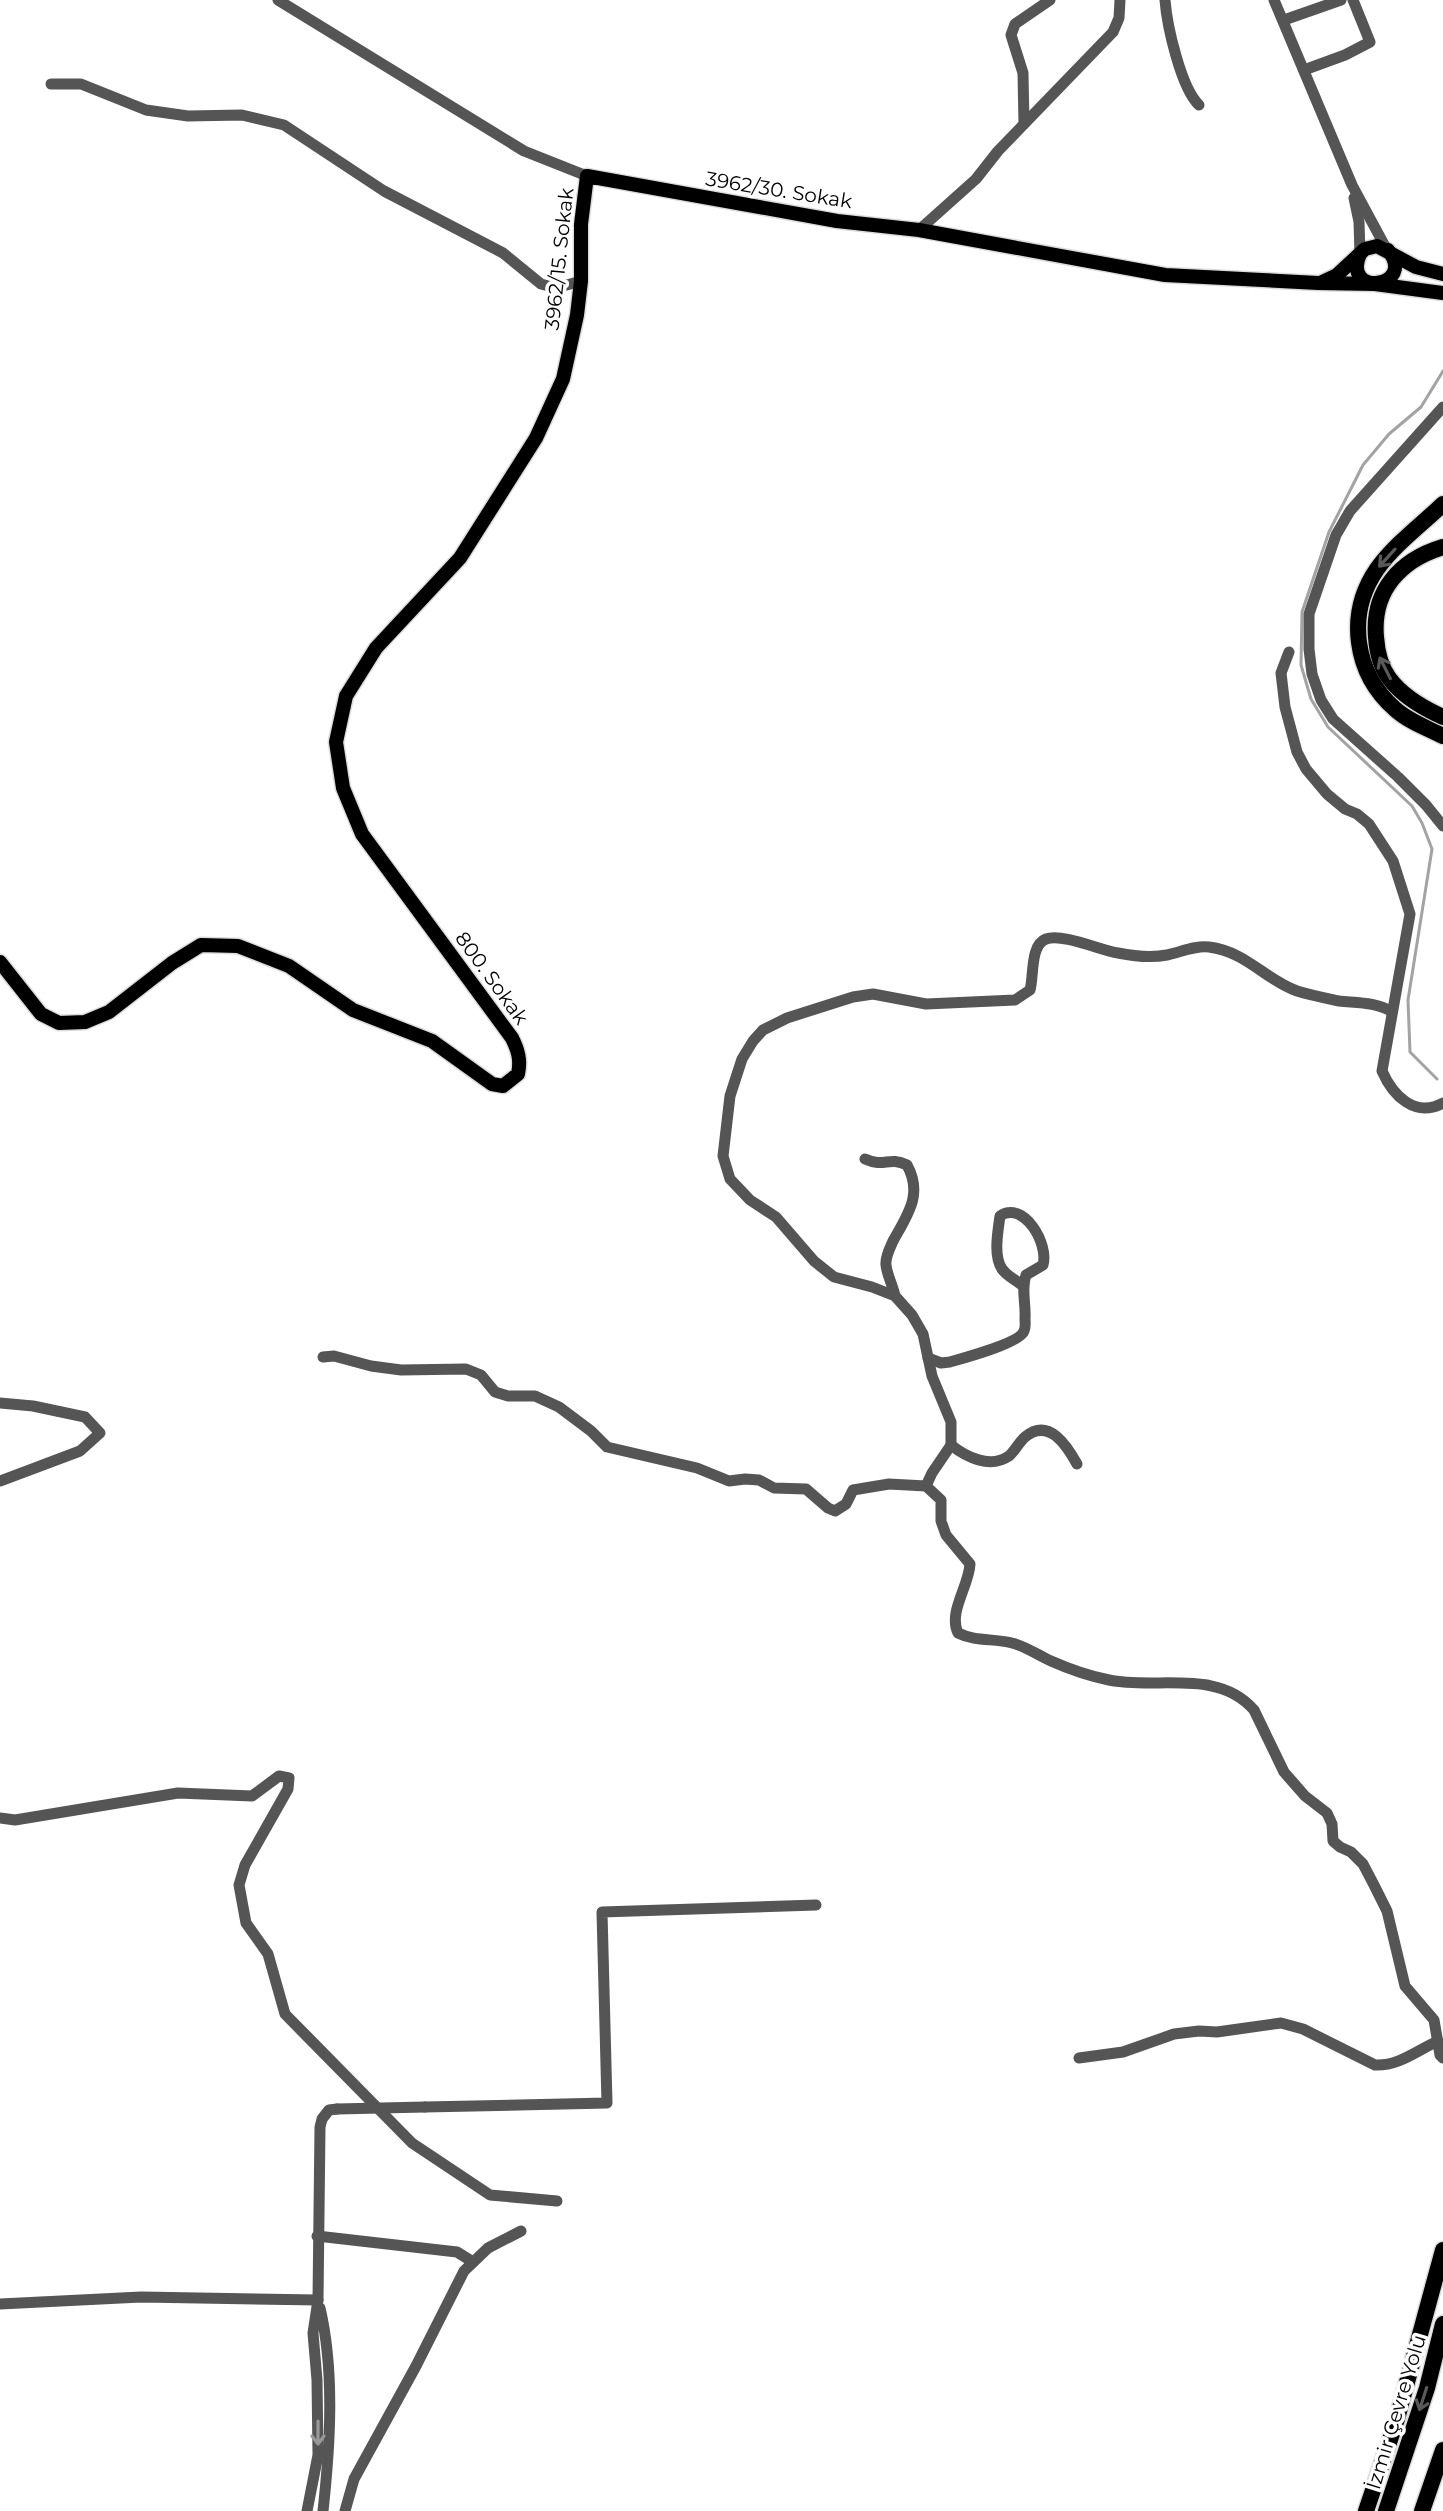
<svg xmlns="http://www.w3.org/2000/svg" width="1443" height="2511" font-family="Montserrat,sans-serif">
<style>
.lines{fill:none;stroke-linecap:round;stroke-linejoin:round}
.stream{stroke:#a3a3a3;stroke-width:3}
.major-casing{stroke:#dbdbdb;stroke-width:17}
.highway-casing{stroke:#dbdbdb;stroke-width:19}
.minor{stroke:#555;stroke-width:11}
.major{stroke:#000;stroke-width:14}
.highway{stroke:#000;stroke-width:16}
.minor-bridge{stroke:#555;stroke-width:11}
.oneway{stroke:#595959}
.oneway2{stroke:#999}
.labels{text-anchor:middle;stroke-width:7;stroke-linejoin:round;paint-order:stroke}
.street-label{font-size:20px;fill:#000;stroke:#fff}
</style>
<rect width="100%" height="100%" fill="#fff"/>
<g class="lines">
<!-- stream -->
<path class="stream" d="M1437,1079L1410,1052L1408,1000L1432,849L1422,823L1412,806L1328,727L1311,699L1301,665L1302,612L1329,532L1363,465L1389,434L1421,407L1443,371"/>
<defs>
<g id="major">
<path d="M1360,254C1341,298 1418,288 1388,250"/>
<path d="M1322,282L1337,275L1365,249L1377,246L1416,267L1443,274"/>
<path d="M0,962L41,1014L59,1023L85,1022L109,1012L172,963L201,945L238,946L289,966L353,1010L432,1041L492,1084L503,1086L518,1074C521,1060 518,1050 512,1038L362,834L343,788L336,742L346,696L376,648L460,558L536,438L563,379L577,315L581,281V224L587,176L837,221L919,230L1165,275L1318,283L1375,284L1443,293"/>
</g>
<g id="highway">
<path d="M1443,504C1421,525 1395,544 1377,569C1346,614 1354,673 1395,709C1408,721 1427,728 1443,736"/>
<path d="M1443,547C1400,560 1372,591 1376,637C1377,651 1380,666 1389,678C1402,696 1423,708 1443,717"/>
<path d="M1366,2511L1397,2419L1443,2250"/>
<path d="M1386,2511L1427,2388L1443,2324"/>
<path d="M1422,2511L1443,2450"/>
</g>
</defs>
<!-- major casing -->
<use href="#major" class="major-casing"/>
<!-- highway casing -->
<use href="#highway" class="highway-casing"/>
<!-- minor -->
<g class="minor">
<path d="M278,0L524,151L587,176"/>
<path d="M1165,0C1167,26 1181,88 1199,105"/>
<path d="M1274,0L1352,185L1387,250"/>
<path d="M1284,20L1341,0"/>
<path d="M1304,70L1345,55L1370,42L1353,0"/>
<path d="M51,84H81L146,110L188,116L242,115L284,125L384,191L503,253L541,284L556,288L581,281"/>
<path d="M1024,124L1023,73L1011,35L1015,24L1050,0"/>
<path d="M1354,198L1359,222L1360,254"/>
<path d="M919,230L976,179L998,151L1113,32L1119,18L1120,0"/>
<path d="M1443,407L1350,511L1336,535L1309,614V649L1312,674L1321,700L1333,719L1398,777L1426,805L1443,826"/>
<path d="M1289,652L1281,673L1285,707L1297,752L1306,769L1327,794L1345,809L1357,814L1369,824L1393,861L1410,914L1382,1071C1393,1096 1415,1118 1443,1103"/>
<path d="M865,1159C885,1168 888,1156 907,1165C923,1194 908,1214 893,1241C890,1248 885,1257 886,1265C887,1275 893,1286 895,1296"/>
<path d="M323,1357L334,1356L371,1366L401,1370L466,1369L481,1375L495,1392L508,1396H535L559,1407L591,1431L607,1447L697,1468L729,1481L745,1479L759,1480L774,1488L806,1489L828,1508L835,1511L846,1504L853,1490L889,1484L926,1486L932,1473L951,1445V1422L932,1376L923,1334L912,1315L895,1296L872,1287L834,1277L814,1261L776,1217L750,1200L730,1179L723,1156L730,1096L742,1059L753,1041L763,1030L787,1018L853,997L873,994L926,1004L1015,1000L1030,990C1034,976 1030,945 1046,939C1062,933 1100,950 1118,953C1133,956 1152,958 1167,955C1181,952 1196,945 1209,947C1247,952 1264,979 1297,991C1310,995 1325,998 1339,1001C1357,1003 1376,1002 1392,1012"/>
<path d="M928,1358L941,1363L950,1362C964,1358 1020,1343 1024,1331C1026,1327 1025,1323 1025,1318C1026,1303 1021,1290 1026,1275L1043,1265C1049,1244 1024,1200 1000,1216C998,1231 993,1256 1002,1269C1007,1276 1016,1280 1023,1286"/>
<path d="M0,1403L33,1406L85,1417L100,1433L80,1451L0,1481"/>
<path d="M951,1445C966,1457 990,1469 1009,1456C1015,1451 1019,1442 1025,1437C1049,1417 1067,1446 1077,1464"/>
<path d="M926,1486L941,1500V1521L946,1535L970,1564C969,1586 948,1612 958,1633C976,1642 993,1638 1012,1643C1025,1646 1038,1655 1051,1661C1069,1669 1089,1676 1109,1680C1156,1690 1218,1668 1254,1710L1284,1772L1305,1796L1327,1813L1332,1824L1333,1841L1340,1847L1351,1852L1363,1864L1374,1885L1387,1911L1405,1986L1434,2020L1440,2055L1443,2058"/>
<path d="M0,1818L15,1820L178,1793L252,1796L279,1776L289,1778L288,1789L245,1865L239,1885L246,1923L268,1954L285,2014L412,2143L490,2195L557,2201"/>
<path d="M1079,2058L1123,2052L1174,2034L1199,2031L1217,2032L1281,2023L1303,2029L1375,2065C1399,2066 1416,2051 1438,2041"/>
<path d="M425,2107L607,2103L602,1912L816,1905"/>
<path d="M317,2236L457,2252L473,2262"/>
<path d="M0,2304L141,2297L318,2300"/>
<path d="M320,2308C335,2372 330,2447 323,2511"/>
<path d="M307,2511L318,2455L317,2380L313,2333L318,2300L320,2127L322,2119L329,2110L337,2109"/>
<path d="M345,2511L354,2479L416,2366L464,2271L488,2248L521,2231"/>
</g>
<!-- major -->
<use href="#major" class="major"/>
<!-- highway -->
<use href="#highway" class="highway"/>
<!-- minor-bridge -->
<path class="minor-bridge" d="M337,2109L425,2107"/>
</g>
<!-- one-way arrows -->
<defs><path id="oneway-shaft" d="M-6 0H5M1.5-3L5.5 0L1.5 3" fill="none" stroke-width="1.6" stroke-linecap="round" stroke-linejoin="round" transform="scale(2)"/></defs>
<g class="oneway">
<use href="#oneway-shaft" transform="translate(1387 558) rotate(132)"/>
<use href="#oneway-shaft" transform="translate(1385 668) rotate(-117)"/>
<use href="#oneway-shaft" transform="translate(1423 2399) rotate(108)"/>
</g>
<use class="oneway2" href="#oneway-shaft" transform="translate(318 2433) rotate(90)"/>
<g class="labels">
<!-- street labels -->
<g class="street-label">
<text transform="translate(779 190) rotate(9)" y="7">3962/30. Sokak</text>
<text transform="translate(559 259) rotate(-84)" y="7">3962/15. Sokak</text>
<text transform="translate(492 978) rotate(54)" y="7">800. Sokak</text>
<text transform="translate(1396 2412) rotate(-73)" y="7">İzmir Çevre Yolu</text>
</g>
</g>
</svg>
